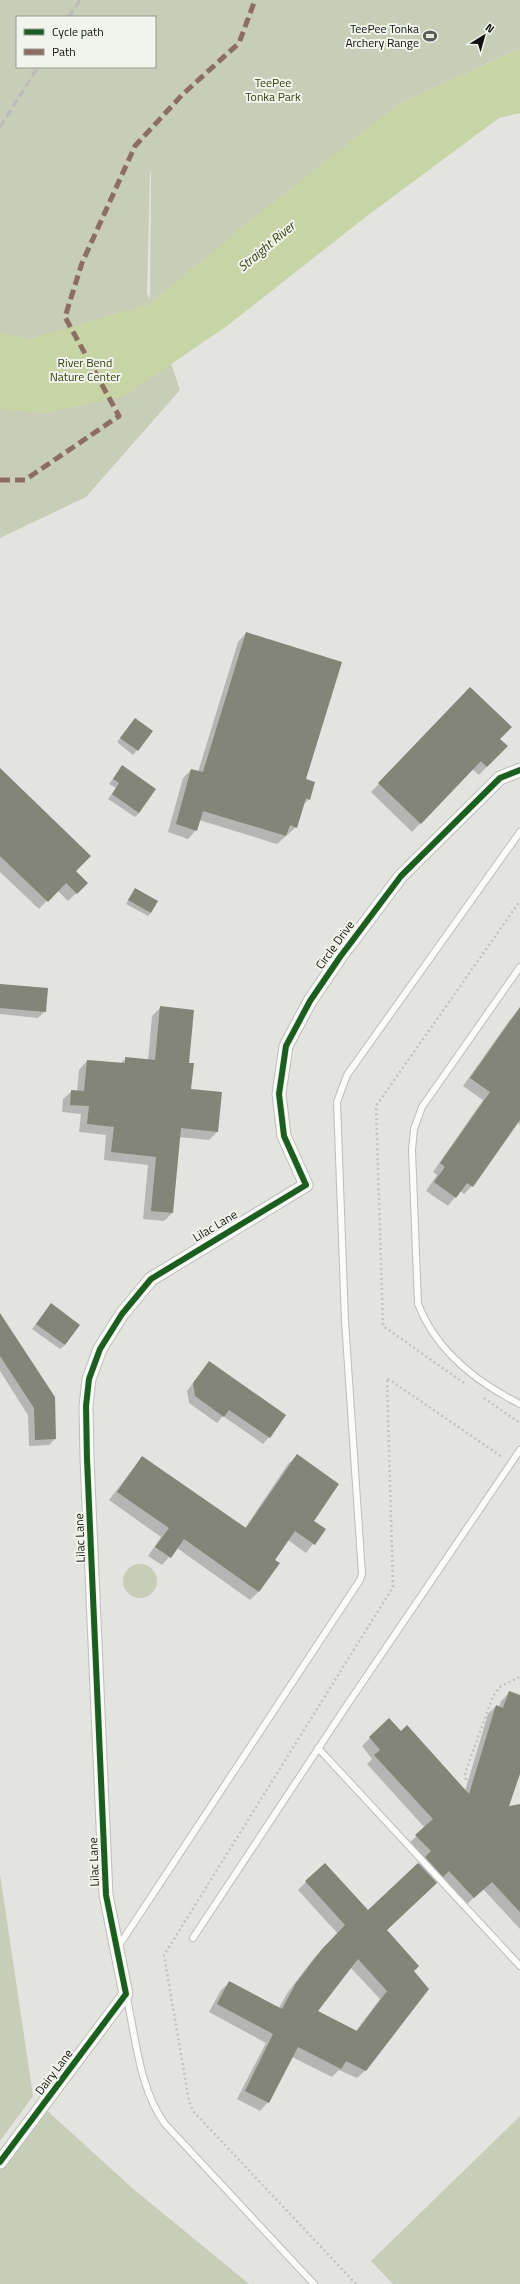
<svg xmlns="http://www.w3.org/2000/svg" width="520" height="2284" font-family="'Titillium Web',sans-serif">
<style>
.green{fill:#c7cdb7;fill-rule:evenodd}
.water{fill:#c7d4a6}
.shadow{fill:#0003;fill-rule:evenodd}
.building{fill:#828577;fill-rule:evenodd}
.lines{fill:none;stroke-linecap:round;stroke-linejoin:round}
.lane-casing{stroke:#bcbeba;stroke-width:8}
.street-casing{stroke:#bcbeba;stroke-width:15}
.path{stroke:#c2c2c0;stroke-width:2.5;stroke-dasharray:2 3;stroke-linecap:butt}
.lane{stroke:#fbfbfa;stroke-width:6}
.street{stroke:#fbfbfa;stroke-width:13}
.rail{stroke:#bbbbba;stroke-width:3;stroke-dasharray:8 4;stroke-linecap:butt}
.quiet{stroke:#8d6e63;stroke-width:5;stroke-dasharray:10 5;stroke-linecap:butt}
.cycleway-casing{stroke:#f1f4eb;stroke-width:8}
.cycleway{stroke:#1b5e20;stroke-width:6}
.labels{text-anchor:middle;stroke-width:4;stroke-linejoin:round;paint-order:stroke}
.poi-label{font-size:12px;fill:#11120f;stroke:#f1f4eb;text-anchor:end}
.park-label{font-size:12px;fill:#364012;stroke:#f1f4eb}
.street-label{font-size:12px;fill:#11120f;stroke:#f1f4eb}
.water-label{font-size:13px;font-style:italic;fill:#333d0d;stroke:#f1f4eb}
</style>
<rect width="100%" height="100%" fill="#e3e4e0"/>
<!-- green -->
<g class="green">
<path d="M0,0H520V48L399,104L151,303L180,390L86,497L0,538ZM17,17H155V67H17ZM150,172L151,173L150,301L147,293Z"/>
<circle cx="140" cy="1581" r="17"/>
<path d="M0,1874L33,2096L0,2141Z"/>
<path d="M42,2106L131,2187L249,2284H0V2163Z"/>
<path d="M520,2116V2284H393L371,2261Z"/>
</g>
<!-- water -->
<path class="water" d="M520,48V113L499,118L367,216L227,326L124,396L47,413L0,410V332L29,339L150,304L262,211L399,104Z"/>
<!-- shadow -->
<g class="shadow">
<path d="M246,633L305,780L309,799L303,805L296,827L277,844L199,820L196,830L188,839L168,832L183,778L191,770L198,772L238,642Z"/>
<path d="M462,697L506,746L479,775L472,769L412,832L371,792Z"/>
<path d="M135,719L137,750L133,755L117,742Z"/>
<path d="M122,766L139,813L135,817L108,799L116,788L109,784Z"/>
<path d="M0,770L75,871L87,883L68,901L57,890L39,909L0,872Z"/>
<path d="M135,889L151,913L148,916L126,904Z"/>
<path d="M0,985L45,1011L38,1018L0,1014Z"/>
<path d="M161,1007L188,1064L190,1090L217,1132L209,1140L179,1137L172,1213L164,1221L143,1219L148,1165L104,1160L106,1135L79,1132L81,1114L62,1112L63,1099L72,1091L77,1092L79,1070L87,1061L120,1064L126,1058L148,1060L152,1016Z"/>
<path d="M517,1012L520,1014V1126L518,1121L472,1186L464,1194L460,1191L448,1206L426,1191L437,1175L433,1172L483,1100L463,1086L509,1021Z"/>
<path d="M51,1305L65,1345L60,1349L32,1329Z"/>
<path d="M0,1323L55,1439L49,1445L29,1446L28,1415L0,1371Z"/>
<path d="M209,1362L269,1437L263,1444L223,1416L217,1423L189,1403L187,1391Z"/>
<path d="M297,1456L312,1521L324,1529L306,1553L288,1540L274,1560L259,1591L250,1600L177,1548L162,1565L148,1556L161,1537L109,1500L142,1457L245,1528L288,1464Z"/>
<path d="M509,1693L520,1696V1771L508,1808L520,1805V1929L483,1889L465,1906L440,1879L385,1930L412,1971L366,2070L357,2078L339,2070L332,2077L292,2057L268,2102L260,2111L237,2099L266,2043L209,2012L221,1990L230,1982L279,2008L288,1992L314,1958L338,1934L298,1890L306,1882L368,1911L423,1860L408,1844L425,1828L367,1764L372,1759L362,1746L370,1738L401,1733L465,1791L488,1714L496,1706L499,1707L501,1701ZM350,1967L380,1999L355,2032L317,2011Z"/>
</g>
<!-- building -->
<g class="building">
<path d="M246,632L342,662L306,779L315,782L310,800L306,798L297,828L290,825L286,836L203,811L197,831L176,824L191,769L203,772Z"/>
<path d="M470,687L512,727L500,739L508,746L487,767L481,761L421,824L378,783Z"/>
<path d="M135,718L153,731L138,751L120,738Z"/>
<path d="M122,765L156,789L139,813L112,794L119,783L113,779Z"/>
<path d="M0,768L91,856L76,871L88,883L77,894L66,883L48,902L0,856Z"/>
<path d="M135,888L158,901L151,913L128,900Z"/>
<path d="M0,984L48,988L46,1012L0,1008Z"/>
<path d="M160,1006L194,1010L189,1063H194L191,1089L222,1092L218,1132L181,1128L173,1213L151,1211L156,1157L111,1152L114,1127L87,1124L89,1106L70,1105L71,1090L84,1091L87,1060L125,1063V1057L155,1060Z"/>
<path d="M520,1007V1120L473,1187L467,1183L456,1198L434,1182L445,1167L440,1163L490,1092L470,1078Z"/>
<path d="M51,1303L80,1325L65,1345L36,1324Z"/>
<path d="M0,1313L55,1397L56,1439L35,1440L34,1408L0,1356Z"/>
<path d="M209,1361L286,1415L270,1438L229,1410L224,1417L195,1396L193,1383Z"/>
<path d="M297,1454L339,1484L314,1521L326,1529L315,1545L295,1531L275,1560L280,1563L259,1592L184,1539L171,1558L155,1547L169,1528L117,1492L142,1456L246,1528Z"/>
<path d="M509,1691L520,1695V1774L509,1806L520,1804V1912L492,1882L474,1898L449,1871L443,1877L425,1857L431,1851L415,1835L433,1819L374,1755L380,1750L369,1737L389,1718L401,1731L407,1725L469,1794L496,1705L503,1708Z"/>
<path d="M325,1863L368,1910L418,1863L437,1883L387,1930L419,1966L414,1971L429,1989L366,2071L346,2061L341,2069L298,2047L269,2103L245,2091L273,2034L217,2004L229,1981L282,2009L296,1983L322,1949L345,1925L305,1881ZM358,1959L387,1991L357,2031L318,2011Z"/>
</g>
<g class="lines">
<defs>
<g id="lane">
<path d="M520,967L422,1107L414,1129L412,1150L418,1304C436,1351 476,1382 520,1404"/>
<path d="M318,1748L520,1966"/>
<path d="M193,1938L343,1711L520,1450"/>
<path d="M118,1947L360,1580L362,1574L345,1321L337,1102L347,1075L520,832"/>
<path d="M126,1994C136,2038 139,2088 165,2124L314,2284"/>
</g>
<path id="street" d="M0,2162L126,1994L106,1895L87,1459L86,1406L89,1379L100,1349L122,1314L151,1279L306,1185L284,1136L279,1094L286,1046L310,1001L340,957L401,876L500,778L520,770"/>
</defs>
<!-- lane casing -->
<use href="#lane" class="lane-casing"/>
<!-- street casing -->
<use href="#street" class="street-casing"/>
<!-- path -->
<g class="path">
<path d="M464,1383L383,1326L376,1106L520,901"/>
<path d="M484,1398L520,1423"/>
<path d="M466,1780L465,1773L493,1696L501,1686L520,1677"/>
<path d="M356,2284L193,2111L189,2101L164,1955L393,1587L387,1378L502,1457"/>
</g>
<!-- lane -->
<use href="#lane" class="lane"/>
<!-- street -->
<use href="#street" class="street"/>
<!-- rail -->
<g class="rail">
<path d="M69,17L80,0"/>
<path d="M0,127L38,67"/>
</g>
<!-- quiet -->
<path class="quiet" d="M0,480H25L119,416L65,317L82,263L135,146L182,95L239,43L255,0"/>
<defs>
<path id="cycleway" d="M0,2162L126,1994L106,1895L87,1459L86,1406L89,1379L100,1349L122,1314L151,1279L306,1185L284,1136L279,1094L286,1046L310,1001L340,957L401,876L500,778L520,770"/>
</defs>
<!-- cycleway casing -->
<use href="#cycleway" class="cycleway-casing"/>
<!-- cycleway -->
<use href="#cycleway" class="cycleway"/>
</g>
<!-- icons -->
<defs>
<symbol id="stadium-bare" viewBox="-9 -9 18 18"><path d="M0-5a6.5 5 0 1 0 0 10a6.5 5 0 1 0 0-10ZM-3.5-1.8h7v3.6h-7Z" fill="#5a5c58" stroke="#f1f4eb" stroke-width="2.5" paint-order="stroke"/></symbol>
</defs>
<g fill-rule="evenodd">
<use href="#stadium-bare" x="420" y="26" width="20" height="20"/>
</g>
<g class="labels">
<!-- poi labels -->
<g class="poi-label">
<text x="419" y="33">TeePee Tonka<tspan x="419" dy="14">Archery Range</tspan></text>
</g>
<!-- park labels -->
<g class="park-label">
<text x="273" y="87">TeePee<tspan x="273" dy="14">Tonka Park</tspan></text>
<text x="85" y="367">River Bend<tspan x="85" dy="14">Nature Center</tspan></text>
</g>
<!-- street labels -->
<g class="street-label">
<text transform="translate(335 945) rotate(-54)" y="4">Circle Drive</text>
<text transform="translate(215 1226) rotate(-31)" y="4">Lilac Lane</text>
<text transform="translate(80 1538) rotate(-92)" y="4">Lilac Lane</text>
<text transform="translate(94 1862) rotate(-92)" y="4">Lilac Lane</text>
<text transform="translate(54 2072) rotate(-53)" y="4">Dairy Lane</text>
</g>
<!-- water labels -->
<g class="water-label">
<text transform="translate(266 246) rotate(-40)" y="5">Straight River</text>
</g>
</g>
<!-- legend -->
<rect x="16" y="16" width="140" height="52" fill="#f1f4eb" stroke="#979a93"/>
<rect x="24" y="29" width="20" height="6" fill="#1b5e20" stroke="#979a93"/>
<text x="52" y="36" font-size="12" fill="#11120f">Cycle path</text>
<rect x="24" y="49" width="20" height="6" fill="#8d6e63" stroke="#979a93"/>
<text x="52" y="56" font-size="12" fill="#11120f">Path</text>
<!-- north arrow -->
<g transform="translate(484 36) rotate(37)" stroke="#f1f4eb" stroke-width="3" paint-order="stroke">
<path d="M0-3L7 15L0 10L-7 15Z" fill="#11120f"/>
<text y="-6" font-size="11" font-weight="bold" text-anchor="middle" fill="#11120f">N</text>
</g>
</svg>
